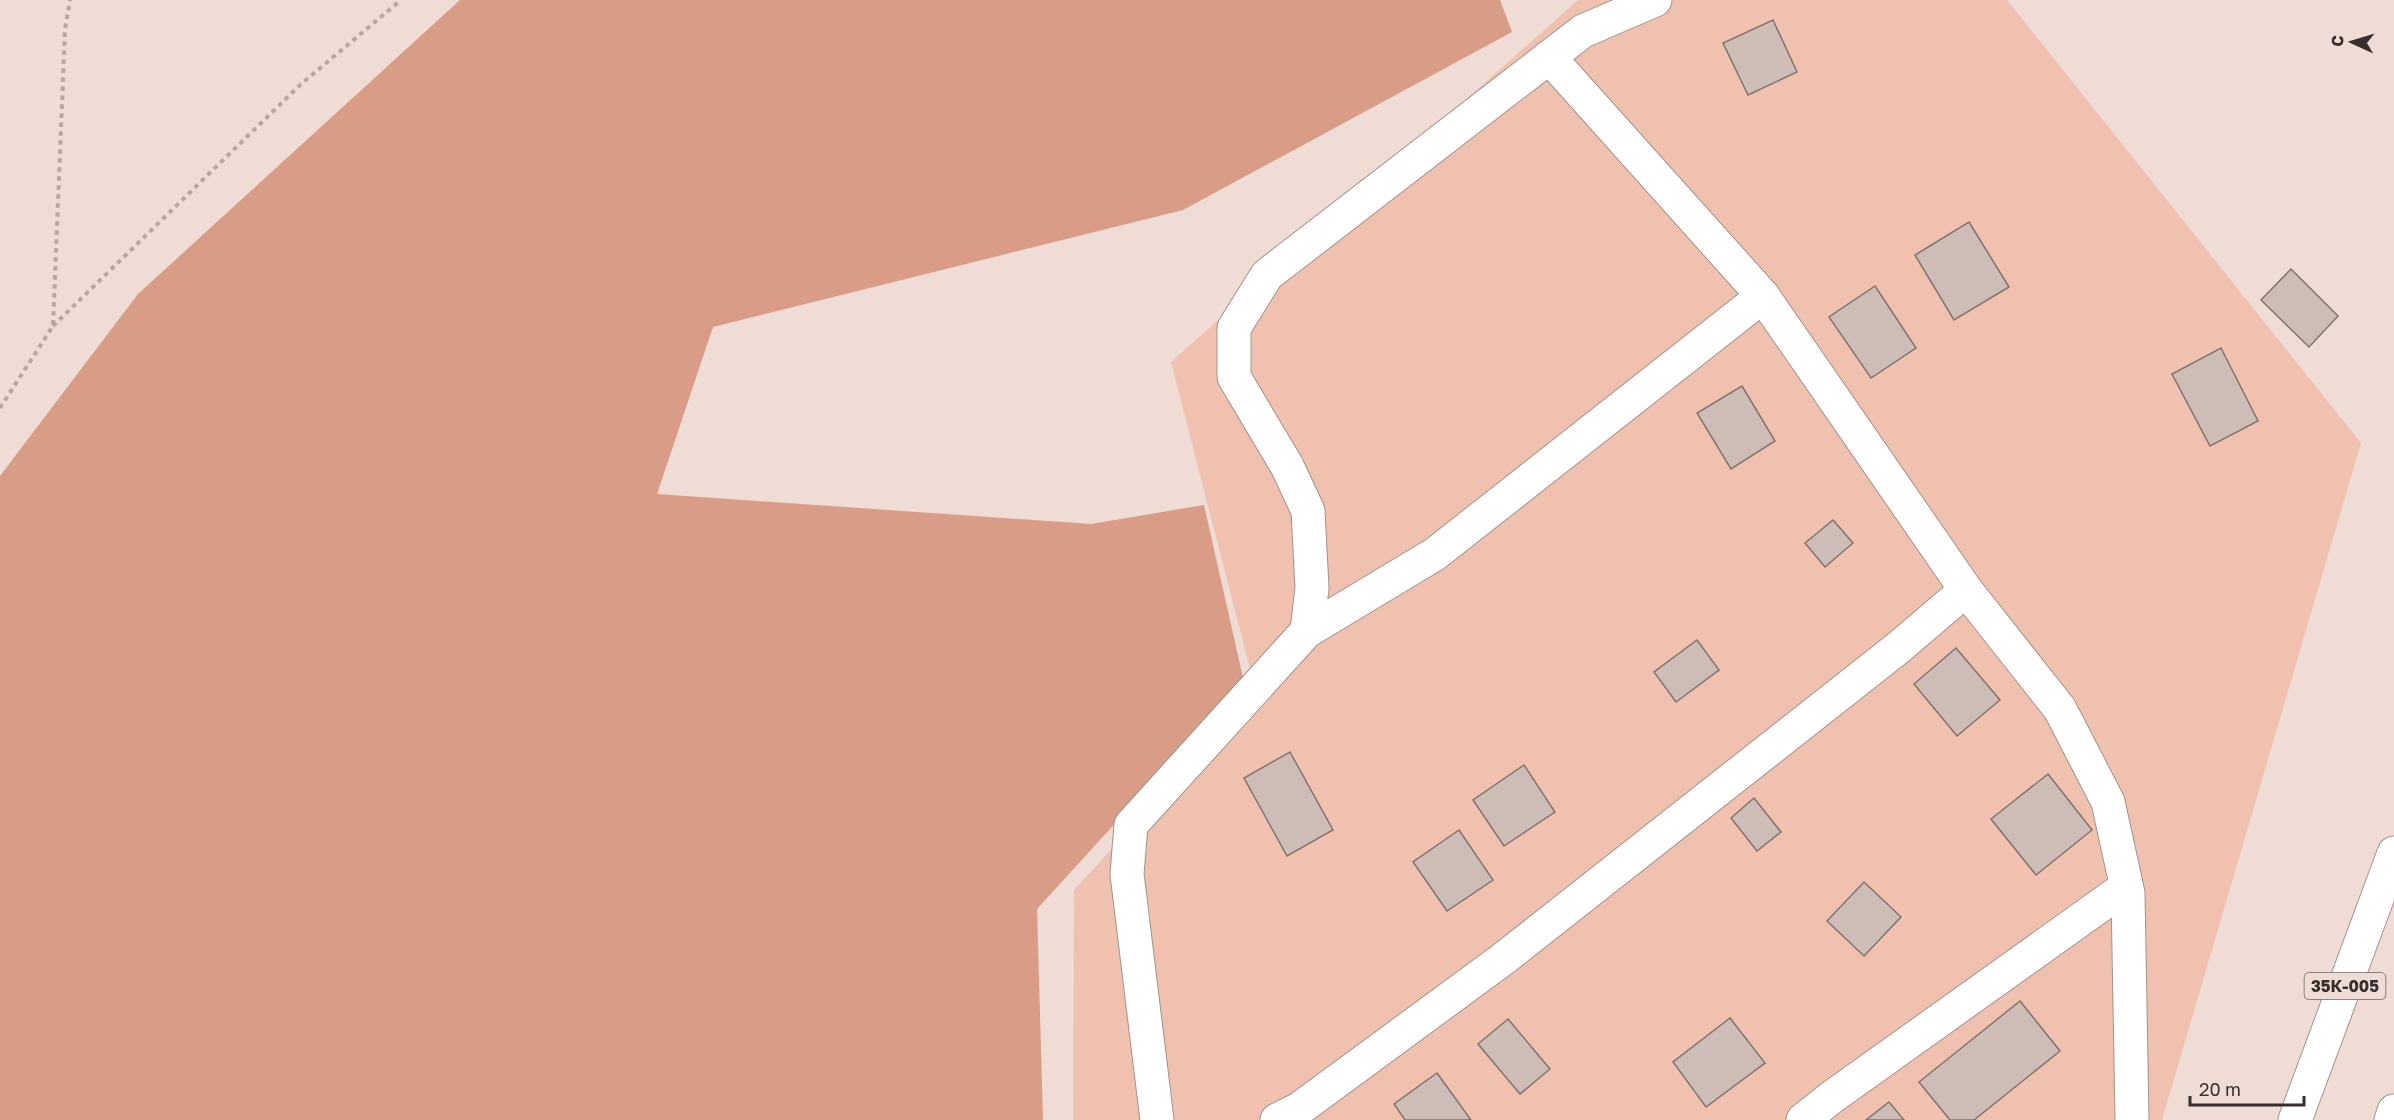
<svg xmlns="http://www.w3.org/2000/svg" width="2394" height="1120" font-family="'Golos Text',sans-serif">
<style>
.green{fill:#f1c1af}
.forest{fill:#d89c87}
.building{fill:#cebdb6;stroke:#83736d;stroke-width:1.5}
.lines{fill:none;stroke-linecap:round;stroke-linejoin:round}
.minor-casing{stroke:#a3928c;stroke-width:35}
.major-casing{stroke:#a3928c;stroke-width:35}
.path{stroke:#b6a7a2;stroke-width:4;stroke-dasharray:4.5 4.5;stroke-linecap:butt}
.minor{stroke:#fff;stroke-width:33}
.major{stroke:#fff;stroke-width:33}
.labels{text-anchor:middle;stroke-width:5;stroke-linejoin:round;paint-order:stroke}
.shield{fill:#eedcd5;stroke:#6d635f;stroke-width:1.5}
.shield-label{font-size:16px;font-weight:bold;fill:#362f2d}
</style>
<rect width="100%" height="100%" fill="#eedcd5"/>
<!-- green -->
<path class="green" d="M1578,0H2007L2361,443L2162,1120H1073L1074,890L1256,692L1171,362Z"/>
<!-- forest -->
<path class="forest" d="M460,0H1500L1512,32L1183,210L713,327L657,494L1091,524L1204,505L1244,682L1037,909L1043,1120H0V476L138,294Z"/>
<!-- building -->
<g class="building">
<path d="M1773,20L1797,72L1748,95L1723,43Z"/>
<path d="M1969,222L2009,287L1954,320L1915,255Z"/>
<path d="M2291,269L2338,316L2309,347L2261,300Z"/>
<path d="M1875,286L1916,348L1871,378L1829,317Z"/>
<path d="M2221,348L2258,421L2210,446L2172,374Z"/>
<path d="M1742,386L1775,441L1731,469L1697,413Z"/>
<path d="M1833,520L1853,543L1825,567L1805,543Z"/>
<path d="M1697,640L1719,670L1676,702L1654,672Z"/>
<path d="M1956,648L2000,700L1957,736L1914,684Z"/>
<path d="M1290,752L1333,830L1287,856L1244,778Z"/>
<path d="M1524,765L1555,812L1504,846L1473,800Z"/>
<path d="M2048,774L2092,830L2036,875L1991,819Z"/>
<path d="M1754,798L1781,832L1757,851L1731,818Z"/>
<path d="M1459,830L1493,880L1447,911L1413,862Z"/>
<path d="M1864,882L1901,917L1864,956L1827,921Z"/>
<path d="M2020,1001L2060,1051L1974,1120H1950L1919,1082Z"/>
<path d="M1730,1018L1765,1063L1706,1107L1673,1062Z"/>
<path d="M1508,1019L1550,1069L1520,1094L1478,1044Z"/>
<path d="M1437,1073L1471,1120H1405L1394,1104Z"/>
<path d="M1889,1102L1904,1120H1866Z"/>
</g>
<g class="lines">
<defs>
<g id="minor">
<path d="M1549,57L1763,296L1966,590L2060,709L2108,802L2128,893L2132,1120"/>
<path d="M1307,631L1312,588L1308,511L1287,466L1234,377V328L1267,275L1583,31L1655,0"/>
<path d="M1157,1120L1127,874L1131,825L1307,631L1435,554L1763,296"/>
<path d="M1277,1120L1299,1109L1503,959L1898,648L1966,590"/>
<path d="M1803,1120L1832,1097L2126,887"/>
<path d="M2391,1120L2394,1111"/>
</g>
<path id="major" d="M2295,1120L2394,853"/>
</defs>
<!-- minor casing -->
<use href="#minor" class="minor-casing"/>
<!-- major casing -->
<use href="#major" class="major-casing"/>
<!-- path -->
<g class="path">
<path d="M53,326L300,85L401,0"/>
<path d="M0,408L53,326L65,29L70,0"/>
</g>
<!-- minor -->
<use href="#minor" class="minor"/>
<!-- major -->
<use href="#major" class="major"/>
</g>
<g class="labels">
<!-- shield labels -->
<rect class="shield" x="2304.5" y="973" width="81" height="26" rx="4.5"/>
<g class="shield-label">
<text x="2345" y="992">35К-005</text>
</g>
</g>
<!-- north arrow -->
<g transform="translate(2352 42) rotate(274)" stroke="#eedcd5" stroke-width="4.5" paint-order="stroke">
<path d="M0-4.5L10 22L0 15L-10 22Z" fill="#362f2d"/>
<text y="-9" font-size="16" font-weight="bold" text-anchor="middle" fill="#362f2d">С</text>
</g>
<!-- scale -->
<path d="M2190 1096v9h114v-9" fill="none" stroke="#362f2d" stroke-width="3"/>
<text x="2199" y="1096" font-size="18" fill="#362f2d" stroke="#eedcd5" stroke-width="4.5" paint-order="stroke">20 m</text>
</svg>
